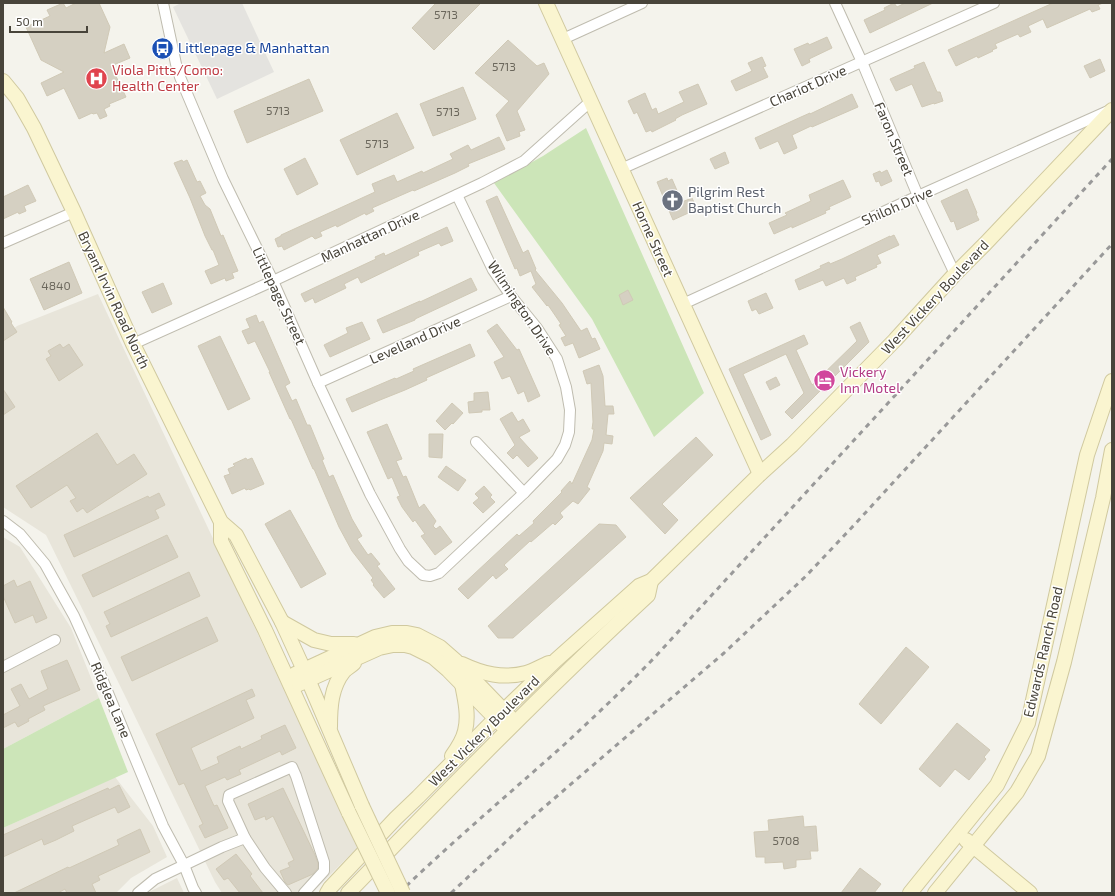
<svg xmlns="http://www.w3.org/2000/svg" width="1115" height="896" font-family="'Exo 2',sans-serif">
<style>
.residential{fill:#e8e5da}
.green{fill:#cce5b8}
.parking{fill:#e4e3df}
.building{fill:#d5d0c2;stroke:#d0c9b6}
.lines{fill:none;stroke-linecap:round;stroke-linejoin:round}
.street-casing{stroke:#bfbcaf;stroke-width:12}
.secondary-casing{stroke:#d0c99f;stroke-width:16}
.street{stroke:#fff;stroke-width:10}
.secondary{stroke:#faf5d0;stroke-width:14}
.rail{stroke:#999;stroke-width:3;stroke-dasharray:5 5;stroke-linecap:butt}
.secondary-bridge-casing{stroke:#d0c99f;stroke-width:16;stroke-linecap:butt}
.secondary-bridge{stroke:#faf5d0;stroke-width:14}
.labels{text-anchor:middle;stroke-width:3;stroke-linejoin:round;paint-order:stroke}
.number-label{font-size:12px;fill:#6b675c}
.transit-label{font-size:14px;fill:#164399;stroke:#fff;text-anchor:start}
.health-label{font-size:14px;fill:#be3a42;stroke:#fff;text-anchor:start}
.street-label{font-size:14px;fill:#48443a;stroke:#fff}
.worship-label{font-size:14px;fill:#5b616d;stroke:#fff;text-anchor:start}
.hotel-label{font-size:14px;fill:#b23c85;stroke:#fff;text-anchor:start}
</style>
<rect width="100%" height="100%" fill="#f4f3ec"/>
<!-- residential -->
<g class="residential">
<path d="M98,294L358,847L312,893H222L215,882L127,700L46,535L3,507V338L17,326Z"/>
<path d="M3,537L20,547L71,628L99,698L3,749Z"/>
<path d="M115,777L153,826L167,857L131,878L116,893H3V828Z"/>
<path d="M177,878L184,893H148L149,892Z"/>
</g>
<!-- green -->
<g class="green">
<path d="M586,128L704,393L654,437L592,319L494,183L543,156Z"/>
<path d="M99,698L128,772L3,828V749Z"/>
</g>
<!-- parking -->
<path class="parking" d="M181,3H242L274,72L217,99L173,7Z"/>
<!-- building -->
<g class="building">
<path d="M63,3L66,8L76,3H99L110,27L104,53L124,44L130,58L111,66L126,97L109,104L110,106L104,109L107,116L100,119L97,113L93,114L92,113L79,119L64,88L47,96L41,83L64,72L41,60L26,27L50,16L47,10Z"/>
<path d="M436,3H481L434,50L412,28Z"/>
<path d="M894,3L897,7L905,3H933L870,33L864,20L885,10L884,8Z"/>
<path d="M1053,3H1103L1098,5L1100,9L1092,12L1090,9L1047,28L1043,19L1028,26L1031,32L1020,37L1018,34L995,44L997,48L992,50L993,51L978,58L977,56L956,66L948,50Z"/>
<path d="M827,37L832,48L809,59L810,62L802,66L794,49L808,43L809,45Z"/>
<path d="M508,40L537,66L544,63L549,74L517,111L525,130L519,132L520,136L507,141L496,115L509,101L475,73Z"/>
<path d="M762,57L766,66L763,67L768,77L736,91L731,81L752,71L748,63Z"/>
<path d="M1100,59L1105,71L1090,78L1084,66Z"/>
<path d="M924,62L937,92H940L943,101L934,104V103L922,107L912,84L896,91L890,79L915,68L914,66Z"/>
<path d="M309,79L323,111L247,143L234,111Z"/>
<path d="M698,84L707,104L682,115L675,119L676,120L652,132L651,130L646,132L637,112L634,114L628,101L645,93L652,110L656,108L658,114L684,102L679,92Z"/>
<path d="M463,87L476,119L433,136L420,104Z"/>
<path d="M852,94L858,107L812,127L811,126L792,135L797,148L784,154L778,141L760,149L755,138L801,117L810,113V114Z"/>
<path d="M397,113L414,148L357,175L340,140Z"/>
<path d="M499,137L505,149L468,164L469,166L455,173L414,191L413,190L372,208L374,211L366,215L365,213L337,227L336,225L320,232L322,236L315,239L312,236L284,250L282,246L278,247L275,239L281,236V235L375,192L372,184L394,175L397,182L422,171L423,173L453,159L450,154L468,145L471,150Z"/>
<path d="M725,152L729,163L715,169L710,159Z"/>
<path d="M305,158L318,184L297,195L284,169Z"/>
<path d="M182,160L183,162L187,160L197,182L200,181L206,193L200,196L205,205L210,209L221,236L223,235L238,271L232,273L234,278L226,281L225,278L211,284L205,271L219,265L213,250H212L205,236L190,198L174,163Z"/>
<path d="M887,170L892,181L881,186L879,181L876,182L873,174L880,171L881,173Z"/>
<path d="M667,178L668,181L672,179L682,202L692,198L697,209L673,220L657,182Z"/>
<path d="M843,180L851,197L829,207L830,209L825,211L826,213L792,228V226L774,234L769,223L787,215L785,213L811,201L809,195Z"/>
<path d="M28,185L36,201L24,206L26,211L19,214L18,212L3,219V197Z"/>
<path d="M967,189L977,213L976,214L979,220L957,230L954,221L951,222L941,201Z"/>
<path d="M497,196L523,253L528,250L536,269L535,270L562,303L581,331L587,328L592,339L595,338L600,349L579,358L573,343L565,346L561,338L566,336L559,325L561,324L548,305L547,306L532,287L536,284L531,271L520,276L517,268L515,269L486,201Z"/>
<path d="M447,227L453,241L441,246L439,243L418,252L419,255L361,283L358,277L344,284L346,288L315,303L313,298L305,302L301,294L376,259L375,257L384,253L385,256Z"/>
<path d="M894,235L899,245L877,255L881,263L876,265L877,267L855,277L856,280L847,284L844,278L826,286L823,280L799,290L795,280L821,268L820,266L829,262L830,264L842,259L890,236V237Z"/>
<path d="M69,262L82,293L44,310L30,279Z"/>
<path d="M471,278L477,290L415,319V320L383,333L377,320L420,301V302Z"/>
<path d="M163,283L172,304L152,313L142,292Z"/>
<path d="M628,290L633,300L623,305L619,295Z"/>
<path d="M766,293L773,308L759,314L756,309L752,311L748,301Z"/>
<path d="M3,307L12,322L11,323L17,332L3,341Z"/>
<path d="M256,315L259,323L263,321L290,383L285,386L292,401L296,399L307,425H310L324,459L322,460L329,477L333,475L352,519L362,536L357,539L368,555L371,553L380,564L377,566L395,589L384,598L373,585L374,584L371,580L373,578L352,551L339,527L314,469H313L291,419H290L269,372H270L255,341L248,344L242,331L250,328L246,319Z"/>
<path d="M362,322L370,339L330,357L324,345L348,333L346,328Z"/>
<path d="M860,322L869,342L792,419L785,412L804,393L786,354L743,374L771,435L761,440L729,369L804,335L808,344L796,350L812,385L857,341L850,327Z"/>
<path d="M497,324L517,350L519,349L540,396L528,402L524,391L518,394L510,376L502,379L494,362L504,357L487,331Z"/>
<path d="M220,336L250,399L228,410L198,346Z"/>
<path d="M60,344L63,348L69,344L83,365L59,381L46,359L51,356L48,351Z"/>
<path d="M470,344L475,356L426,378L427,380L405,390L380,400L352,412L346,399L395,378L396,379L414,371L413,369Z"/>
<path d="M599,365L603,376L605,406H613L614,414H608L606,435L613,436L612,444L604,443L603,451L587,487L590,489L578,504L573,501L560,513L563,517L555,525L553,523L531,542L530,541L504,565L508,569L496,579L493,575L468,599L458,589L517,534L519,536L534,523L533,521L562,492L561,491L570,481L572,484L592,440L594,429H592L593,422L591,383L587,384L583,371Z"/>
<path d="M776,377L780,385L770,390L766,382Z"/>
<path d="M3,389L15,407L3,415Z"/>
<path d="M488,392L490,410H482V412L469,413L468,402L474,401V393Z"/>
<path d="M452,403L463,413L453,424L452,423L445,430L436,421Z"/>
<path d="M512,412L518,422L523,419L530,431L519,437L538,458L528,467L517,455L513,459L507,453L515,445L500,419Z"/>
<path d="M387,424L402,459L396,461L403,477L406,476L419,508L424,504L436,521L433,526L436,529L440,526L452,542L435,555L421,536L425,534L415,520L413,522L402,507L397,497L400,496L392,477L388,479L367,432Z"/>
<path d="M97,433L117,465L134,454L147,474L87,513L83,508L77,512L70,501L76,498L67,485L31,508L16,486Z"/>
<path d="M429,434H443L442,458L429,457Z"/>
<path d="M696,437L713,455L662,504L678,520L665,534L630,498Z"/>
<path d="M246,458L247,460L252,458L264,484L250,490L249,489L246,490L245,488L232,494L224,476L230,474L228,469L235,466L233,464Z"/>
<path d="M446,466L466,480L458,491L438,477Z"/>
<path d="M484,486L492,495L490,497L495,502L483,513L473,503L479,498L475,494Z"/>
<path d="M159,493L165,505L155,510L159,518L74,557L64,535L148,496L149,498Z"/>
<path d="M290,510L326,574L301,588L265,524Z"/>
<path d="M599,524L616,525L626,537L513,638H498L488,626Z"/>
<path d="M167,535L178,557L93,597L82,575Z"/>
<path d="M189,572L200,596L111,637L106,626L110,624L104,612Z"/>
<path d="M14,580L17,587L30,581L47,618L36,623L33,615L15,623L3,596V586Z"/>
<path d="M207,617L218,641L132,681L121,657Z"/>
<path d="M906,647L929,667L881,724L859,704Z"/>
<path d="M67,660L80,690L43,706L45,710L28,719L29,721L18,727L15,722L3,728V715L20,706L11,689L21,684L29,699L48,689L41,671Z"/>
<path d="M252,689L255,696L246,700L254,718L191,748L201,771L219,763L217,757L240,746L241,749L262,739L261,736L285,725L296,748L282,755L280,751L239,770L241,774L227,780L225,777L205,786L214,806L217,805L228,828L205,838L199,826L203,824L184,783L179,785L156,734Z"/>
<path d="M957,723L990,750L984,757L986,759L969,780L955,769L940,787L919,769Z"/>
<path d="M119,785L130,807L118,813L115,807L72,826L74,831L56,840L44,845L42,839L3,857V835L108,788L109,790Z"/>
<path d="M283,788L315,855L318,863V868L313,874L288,885L285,882L280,871L290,867L288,863L294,860L273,816L266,820L265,816L255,820L248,804Z"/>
<path d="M803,816L804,827L816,826L818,851H810L811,859L796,860V867L784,869L783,862L765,863V857H756L754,832L769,831L768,820Z"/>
<path d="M140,829L150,852L98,876L100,880L92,884L96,893H67L65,889L58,893H14L68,867L69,868L119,845L117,840Z"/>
<path d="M236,854L252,874L250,876L263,893H240L228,878L224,880L216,869Z"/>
<path d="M860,868L881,884L874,893H841Z"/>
</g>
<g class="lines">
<defs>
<g id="street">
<path d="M163,3L176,64L180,77L223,179L273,281L318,383L370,494L400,549L408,561L423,575L430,576L439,573L524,493L557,459L565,445L569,432L570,410L566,387L557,359L537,328L511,296L493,270L457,195"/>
<path d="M835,3L862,62L918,196L955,274"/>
<path d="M563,39L642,3"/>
<path d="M621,169L994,3"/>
<path d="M3,243L74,212"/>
<path d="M683,304L918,196L1108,111"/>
<path d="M133,344L273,281L482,183L524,161L591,101"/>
<path d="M318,383L511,296"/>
<path d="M476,442L524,493"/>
<path d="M3,521L20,534L45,564L74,616L101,676L163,826L184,865L193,888L196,893"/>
<path d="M3,667L55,640"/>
<path d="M245,838L265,868L286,893"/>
<path d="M138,893L155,879L222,847L245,838L228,801L229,795L292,767L296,776L324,862V871L304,893"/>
</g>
<g id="secondary">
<path d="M546,3L760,474"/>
<path d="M3,81L17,98L34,128L74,212L133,344L221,522L236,535L282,622L304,670L362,806"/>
<path d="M221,522V541L265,630L349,813"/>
<path d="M282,622L314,640L331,644H354"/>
<path d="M462,664C483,674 503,679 526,673C534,671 541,666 549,663"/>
<path d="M295,674L375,637L392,633H407L417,635L440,647L456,661L511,718"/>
<path d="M299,684L379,648L393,645H405L413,647L433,657L448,670L502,725"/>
<path d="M330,727C330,707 331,687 344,671C347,668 351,666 354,663"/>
<path d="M452,756C457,749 463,740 465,731C469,716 465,699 462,684"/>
<path d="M966,840L1030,893"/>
<path d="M327,893L330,888L396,818L418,797L496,718L556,660L639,586L651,581L760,474L792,445L895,340L955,274L985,244L1112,110"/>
<path d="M348,893C446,792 544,691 648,595L651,581"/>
<path d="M910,893L997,785L1028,723L1087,455L1112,381"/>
<path d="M935,893L1017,792L1038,756L1064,662L1103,498L1112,450"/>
</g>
</defs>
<!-- street casing -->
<use href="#street" class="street-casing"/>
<!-- secondary casing -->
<use href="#secondary" class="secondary-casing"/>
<!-- street -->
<use href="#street" class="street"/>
<!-- secondary -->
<use href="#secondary" class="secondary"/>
<!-- rail -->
<g class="rail">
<path d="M399,893C453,841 510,793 566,743C596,715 626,687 655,657L1112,159"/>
<path d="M451,893L528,821L724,653L806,576L856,523L1112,244"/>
</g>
<defs>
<g id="secondary-bridge">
<path d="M362,806L403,893"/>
<path d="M349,813L388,893"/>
</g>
</defs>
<!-- secondary-bridge casing -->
<use href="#secondary-bridge" class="secondary-bridge-casing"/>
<!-- secondary-bridge -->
<use href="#secondary-bridge" class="secondary-bridge"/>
</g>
<!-- icons -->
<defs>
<symbol id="bus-disc" viewBox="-11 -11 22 22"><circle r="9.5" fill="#1a4fb4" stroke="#fff"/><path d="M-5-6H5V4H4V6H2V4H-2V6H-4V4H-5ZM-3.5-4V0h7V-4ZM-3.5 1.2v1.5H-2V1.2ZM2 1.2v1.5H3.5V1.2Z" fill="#fff"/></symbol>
<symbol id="hospital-disc" viewBox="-11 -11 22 22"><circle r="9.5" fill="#e0444e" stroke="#fff"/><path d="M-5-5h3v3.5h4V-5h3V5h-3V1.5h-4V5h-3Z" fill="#fff"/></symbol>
<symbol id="church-disc" viewBox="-11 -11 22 22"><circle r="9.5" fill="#6b7280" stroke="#fff"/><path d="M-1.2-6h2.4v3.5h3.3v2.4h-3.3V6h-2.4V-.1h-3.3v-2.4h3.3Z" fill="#fff"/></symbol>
<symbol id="hotel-disc" viewBox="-11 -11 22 22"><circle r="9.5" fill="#d1479c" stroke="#fff"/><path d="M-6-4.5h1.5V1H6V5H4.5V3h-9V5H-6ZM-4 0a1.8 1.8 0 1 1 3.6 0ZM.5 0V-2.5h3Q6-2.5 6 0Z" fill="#fff"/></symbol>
</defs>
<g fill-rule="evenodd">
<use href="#bus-disc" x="150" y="36" width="25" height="25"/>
<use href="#hospital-disc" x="84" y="66" width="25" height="25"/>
<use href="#church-disc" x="660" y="188" width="25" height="25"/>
<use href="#hotel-disc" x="812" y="368" width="25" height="25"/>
</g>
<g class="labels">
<!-- number labels -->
<g class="number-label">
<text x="446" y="19">5713</text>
<text x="504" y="71">5713</text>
<text x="278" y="115">5713</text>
<text x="448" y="116">5713</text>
<text x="377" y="148">5713</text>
<text x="56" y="290">4840</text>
<text x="786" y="845">5708</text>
</g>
<!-- transit labels -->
<g class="transit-label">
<text x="178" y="53">Littlepage &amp; Manhattan</text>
</g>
<!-- health labels -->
<g class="health-label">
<text x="112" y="75">Viola Pitts/Como:<tspan x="112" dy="16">Health Center</tspan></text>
</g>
<!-- street labels -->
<g class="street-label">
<text transform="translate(808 86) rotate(-24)" y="5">Chariot Drive</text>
<text transform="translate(894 139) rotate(67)" y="5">Faron Street</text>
<text transform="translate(897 206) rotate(-24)" y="5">Shiloh Drive</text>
<text transform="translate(370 236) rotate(-25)" y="5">Manhattan Drive</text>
<text transform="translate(653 239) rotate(66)" y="5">Horne Street</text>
<text transform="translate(279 296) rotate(65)" y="5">Littlepage Street</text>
<text transform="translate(935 297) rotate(-47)" y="5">West Vickery Boulevard</text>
<text transform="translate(114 300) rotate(65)" y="5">Bryant Irvin Road North</text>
<text transform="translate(522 308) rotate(56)" y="5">Wilmington Drive</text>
<text transform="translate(415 340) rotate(-24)" y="5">Levelland Drive</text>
<text transform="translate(1043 652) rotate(-77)" y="5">Edwards Ranch Road</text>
<text transform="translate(111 700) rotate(67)" y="5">Ridglea Lane</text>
<text transform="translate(484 731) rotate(-45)" y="5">West Vickery Boulevard</text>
</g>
<!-- worship labels -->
<g class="worship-label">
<text x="688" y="197">Pilgrim Rest<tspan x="688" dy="16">Baptist Church</tspan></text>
</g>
<!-- hotel labels -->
<g class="hotel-label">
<text x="840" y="377">Vickery<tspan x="840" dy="16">Inn Motel</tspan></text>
</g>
</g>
<!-- border -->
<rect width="1115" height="896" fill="none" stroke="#48443a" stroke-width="8"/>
<!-- scale -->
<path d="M10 26v6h77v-6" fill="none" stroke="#48443a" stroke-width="2"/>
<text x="16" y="26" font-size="12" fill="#48443a" stroke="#ffffff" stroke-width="3" paint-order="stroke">50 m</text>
</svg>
